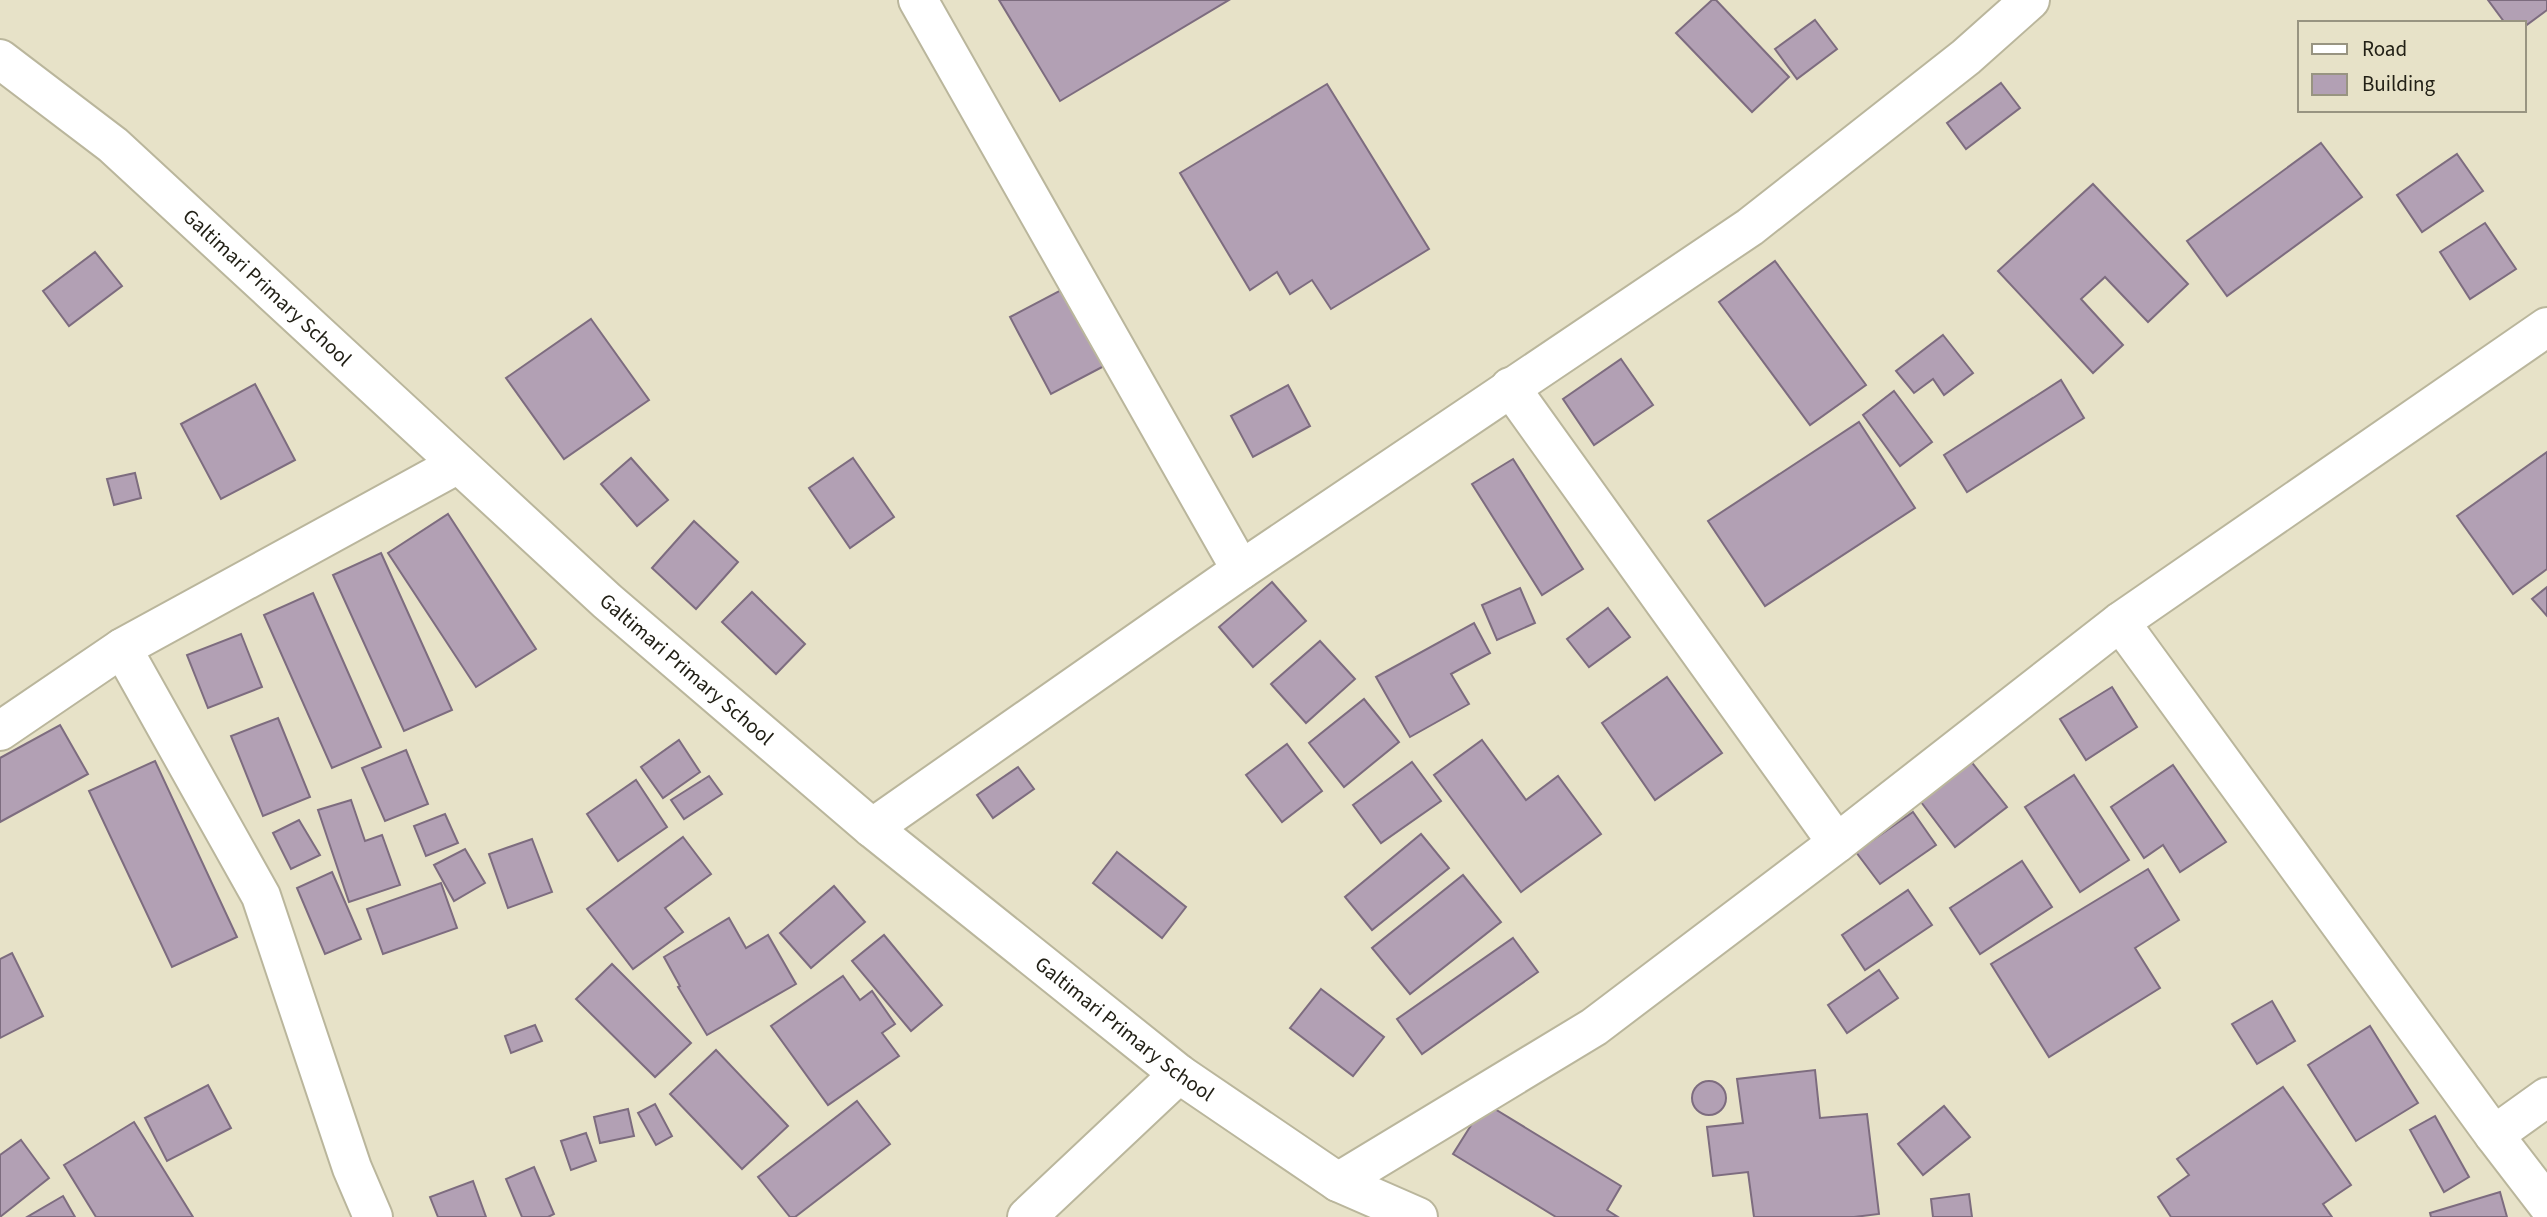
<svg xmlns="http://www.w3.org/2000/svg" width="2547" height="1217" font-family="'Source Sans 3',sans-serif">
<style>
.building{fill:#b2a0b4;stroke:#7d6c7f;stroke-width:2}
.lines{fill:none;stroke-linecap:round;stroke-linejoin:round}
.minor-casing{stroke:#bab69c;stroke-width:42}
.minor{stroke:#fff;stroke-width:38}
.labels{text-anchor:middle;stroke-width:5;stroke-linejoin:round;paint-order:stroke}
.street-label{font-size:21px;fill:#222016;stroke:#e7e2c8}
</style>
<rect width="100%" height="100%" fill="#e7e2c8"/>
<!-- building -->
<g class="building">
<path d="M999,0H1229L1060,101Z"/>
<path d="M1712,0H1716L1789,77L1752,112L1676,33Z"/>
<path d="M2488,0H2547V10L2524,27V23H2505Z"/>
<path d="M1815,20L1837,49L1797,79L1775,49Z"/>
<path d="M2001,83L2020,108L1966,149L1947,123Z"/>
<path d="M1327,84L1429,249L1331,309L1312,280L1290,294L1277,272L1250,290L1180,173Z"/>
<path d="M2321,143L2362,197L2227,296L2187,241Z"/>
<path d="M2457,154L2483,191L2422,232L2397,195Z"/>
<path d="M2093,184L2188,284L2148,322L2105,277L2081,299L2123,345L2093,373L1998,271Z"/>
<path d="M2485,223L2516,269L2470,299L2440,252Z"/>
<path d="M95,252L122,286L69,326L43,291Z"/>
<path d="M1775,261L1866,385L1810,425L1719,302Z"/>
<path d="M1065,288L1106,365L1051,394L1010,317Z"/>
<path d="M591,319L649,400L564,459L506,378Z"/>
<path d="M1943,335L1973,373L1944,395L1933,379L1914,393L1896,371Z"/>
<path d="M1621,359L1653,405L1594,445L1563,399Z"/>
<path d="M2061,380L2084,418L1967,492L1944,455Z"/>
<path d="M255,384L295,460L221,499L181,424Z"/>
<path d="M1288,385L1310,426L1253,457L1231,416Z"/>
<path d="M1894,391L1932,442L1900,466L1863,415Z"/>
<path d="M1859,422L1915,508L1765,606L1708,521Z"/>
<path d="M2547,452V569L2513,594L2457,516Z"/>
<path d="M631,458L668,500L637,526L601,484Z"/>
<path d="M853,458L894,517L850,548L809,488Z"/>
<path d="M1513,459L1583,569L1542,595L1472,484Z"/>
<path d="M135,473L141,498L114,505L107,479Z"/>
<path d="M448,514L536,649L476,687L388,553Z"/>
<path d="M694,521L738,562L696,609L652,568Z"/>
<path d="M381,553L452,710L404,731L333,575Z"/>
<path d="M1272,582L1306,621L1253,667L1219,627Z"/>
<path d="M2547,587V616L2532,599Z"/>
<path d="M1520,588L1535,623L1497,640L1482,605Z"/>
<path d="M752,592L805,644L776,674L722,622Z"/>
<path d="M313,593L381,747L332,768L264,615Z"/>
<path d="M1608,608L1630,637L1589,667L1567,639Z"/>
<path d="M1474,623L1490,653L1451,674L1469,704L1410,737L1376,677Z"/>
<path d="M241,634L262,687L208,708L187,655Z"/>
<path d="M1320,641L1355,679L1306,723L1271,684Z"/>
<path d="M1667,677L1722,753L1655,800L1602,723Z"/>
<path d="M2112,687L2137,727L2086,760L2060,719Z"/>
<path d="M1364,699L1399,742L1344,787L1309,743Z"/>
<path d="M278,718L310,797L263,816L231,736Z"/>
<path d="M60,725L88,774L0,822V758Z"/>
<path d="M679,740L700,772L663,798L641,767Z"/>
<path d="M1482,740L1526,800L1558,776L1601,834L1521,892L1434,775Z"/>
<path d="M1287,744L1322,791L1282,822L1246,775Z"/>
<path d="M406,750L428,804L385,821L362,768Z"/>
<path d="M1966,755L2007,807L1955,847L1915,794Z"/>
<path d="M155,761L237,937L172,967L89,791Z"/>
<path d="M1412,762L1441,801L1381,843L1353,805Z"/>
<path d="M2173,765L2226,842L2180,872L2163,845L2144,858L2111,807Z"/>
<path d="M1018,767L1034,789L993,818L977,795Z"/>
<path d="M2074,775L2129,860L2080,892L2025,807Z"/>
<path d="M709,776L722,794L684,819L671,800Z"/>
<path d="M636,780L667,827L618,861L587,814Z"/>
<path d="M351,800L365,841L382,835L400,885L349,902L318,810Z"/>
<path d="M1913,812L1936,845L1880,884L1856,852Z"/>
<path d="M445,814L458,843L426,856L414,826Z"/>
<path d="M299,820L320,855L291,869L273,833Z"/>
<path d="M1421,834L1449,868L1372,930L1345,897Z"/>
<path d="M683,837L711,874L665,908L683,932L633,969L587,909Z"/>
<path d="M532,839L552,892L508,908L489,854Z"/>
<path d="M465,849L485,883L454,901L434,865Z"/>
<path d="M1117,852L1186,907L1162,938L1093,883Z"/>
<path d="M2022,861L2052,907L1980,954L1950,908Z"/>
<path d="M2148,869L2179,920L2135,948L2160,988L2049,1057L1991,964Z"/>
<path d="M332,872L361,939L325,954L297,888Z"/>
<path d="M1463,875L1501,922L1410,994L1372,948Z"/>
<path d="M441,883L457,928L383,954L367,909Z"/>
<path d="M834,886L865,922L811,968L780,933Z"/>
<path d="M1908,890L1932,925L1865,970L1842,935Z"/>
<path d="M729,918L746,948L768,935L796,984L707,1035L678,987L680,986L664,957Z"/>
<path d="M884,935L942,1005L911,1031L852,961Z"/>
<path d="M1513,938L1538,972L1422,1054L1397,1019Z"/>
<path d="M12,953L43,1016L0,1038V959Z"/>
<path d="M612,964L691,1043L655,1077L576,999Z"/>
<path d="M1879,970L1898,998L1847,1033L1828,1005Z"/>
<path d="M843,976L860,1000L872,991L895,1024L882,1033L899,1056L828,1105L771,1026Z"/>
<path d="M1321,989L1384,1037L1353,1076L1290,1028Z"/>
<path d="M2272,1001L2295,1041L2257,1064L2232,1024Z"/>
<path d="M535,1025L542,1041L511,1053L505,1036Z"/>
<path d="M2370,1026L2418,1103L2356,1141L2308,1065Z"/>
<path d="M716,1050L788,1126L742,1169L670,1094Z"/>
<path d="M1815,1070L1820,1118L1867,1114L1879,1214L1854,1217H1754L1748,1172L1713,1176L1707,1127L1743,1123L1737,1079Z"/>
<circle cx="1709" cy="1098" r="17"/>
<path d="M208,1085L231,1128L167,1161L145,1118Z"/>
<path d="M2283,1087L2351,1185L2323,1204L2332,1217H2171L2158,1197L2189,1175L2177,1159Z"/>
<path d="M857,1101L890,1144L795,1217H790L758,1177Z"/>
<path d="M1485,1103L1621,1186L1607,1210L1618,1217H1556L1453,1154Z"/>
<path d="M655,1104L672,1136L656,1145L638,1113Z"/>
<path d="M1944,1106L1970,1137L1923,1175L1898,1144Z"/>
<path d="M628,1109L634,1136L600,1143L594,1117Z"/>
<path d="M2435,1116L2469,1177L2444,1192L2410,1130Z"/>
<path d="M134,1122L193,1217H96L64,1165Z"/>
<path d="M586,1133L596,1161L571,1170L561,1141Z"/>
<path d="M21,1140L49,1178L0,1217V1155Z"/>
<path d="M534,1167L554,1214L548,1217H522L506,1179Z"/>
<path d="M473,1181L486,1217H438L430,1197Z"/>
<path d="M2500,1192L2507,1217H2431L2430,1213Z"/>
<path d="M1969,1194L1972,1217H1933L1931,1199Z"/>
<path d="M63,1196L75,1217H27Z"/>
</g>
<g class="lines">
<defs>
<g id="minor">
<path d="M918,0L1241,570"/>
<path id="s1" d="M0,59L113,145L607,601L872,828L1179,1074L1338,1182L1418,1217"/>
<path d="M1510,387L1837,843"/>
<path d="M2120,622L2494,1135L2547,1204"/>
<path d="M122,648L261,896L352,1168L373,1217"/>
<path d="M0,731L122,648L458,464"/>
<path d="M872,828L1241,570L1750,227L1966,57L2030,0"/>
<path d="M2494,1135L2547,1097"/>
<path d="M1338,1182L1594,1027L1837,843L2120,622L2547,327"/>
<path d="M1027,1217L1179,1074"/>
</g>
</defs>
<!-- minor casing -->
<use href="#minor" class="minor-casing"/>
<!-- minor -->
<use href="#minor" class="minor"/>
</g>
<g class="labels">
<!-- street labels -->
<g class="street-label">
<text dy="7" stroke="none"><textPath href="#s1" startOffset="352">Galtimari Primary School</textPath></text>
<text dy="7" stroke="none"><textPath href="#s1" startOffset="919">Galtimari Primary School</textPath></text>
<text dy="7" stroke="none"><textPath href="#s1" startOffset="1486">Galtimari Primary School</textPath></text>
</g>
</g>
<!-- legend -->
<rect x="2298" y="21" width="228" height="91" fill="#e7e2c8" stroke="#989481" stroke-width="2"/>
<rect x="2312" y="44" width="35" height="10" fill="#ffffff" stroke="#989481" stroke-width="2"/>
<text x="2362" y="56" font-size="21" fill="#222016">Road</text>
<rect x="2312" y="74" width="35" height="21" fill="#b2a0b4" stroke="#989481" stroke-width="2"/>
<text x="2362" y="91" font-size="21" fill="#222016">Building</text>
</svg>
